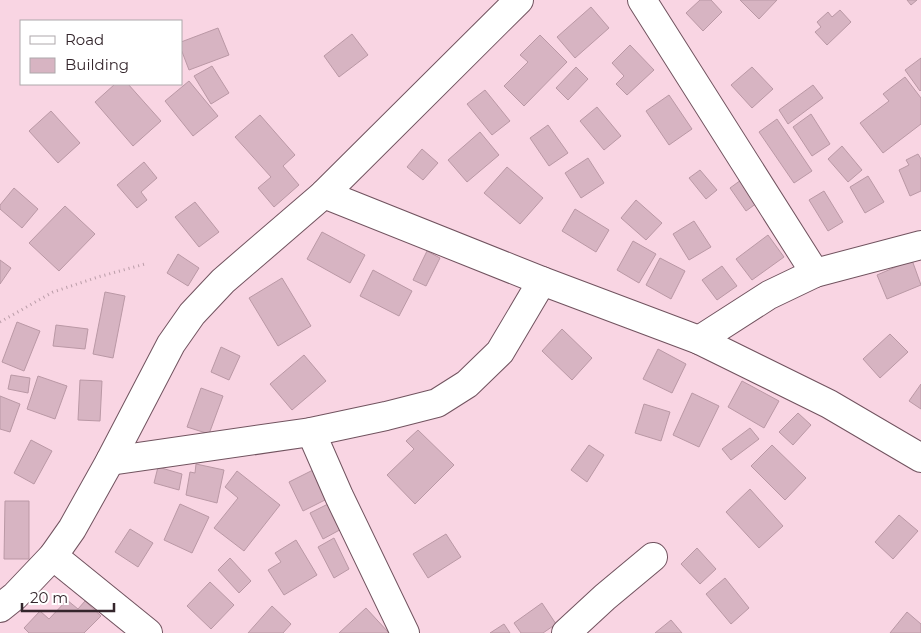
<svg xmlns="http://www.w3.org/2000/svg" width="921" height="633" font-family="Montserrat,sans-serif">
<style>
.building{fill:#d7b4c2;stroke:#ba98a5}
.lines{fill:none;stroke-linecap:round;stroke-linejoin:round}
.minor-casing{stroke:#71535f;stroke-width:30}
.path{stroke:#ba9da8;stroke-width:3;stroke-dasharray:1 4;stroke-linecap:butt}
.minor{stroke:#fff;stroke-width:28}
</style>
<rect width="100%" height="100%" fill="#f9d5e3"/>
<!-- building -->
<g class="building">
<path d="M700,0H711L722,12L703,31L686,13Z"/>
<path d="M740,0H777L759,19Z"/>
<path d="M907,0H917L911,5Z"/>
<path d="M591,7L609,28L575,58L557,37Z"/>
<path d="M840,10L851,22L827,45L815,32L821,27L817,22L828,12L832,17Z"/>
<path d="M218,28L229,55L189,70L181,49V42Z"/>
<path d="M352,34L368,55L339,77L324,56Z"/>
<path d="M540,35L567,62L524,106L504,86L528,62L520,55Z"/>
<path d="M630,45L654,70L627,95L616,84L624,76L612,63Z"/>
<path d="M921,58V90L920,91L905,70Z"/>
<path d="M212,66L229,93L211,104L194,76Z"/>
<path d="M576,67L588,79L568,100L556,88Z"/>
<path d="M752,67L773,89L752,108L731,85Z"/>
<path d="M905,77L921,98V124L883,153L860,123L889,101L883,94Z"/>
<path d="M189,81L218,116L193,136L165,101Z"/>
<path d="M115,84H128L161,121L133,146L95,102Z"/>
<path d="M813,85L823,98L788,124L779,110Z"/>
<path d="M485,90L510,121L492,135L467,104Z"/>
<path d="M669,95L692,129L669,145L646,111Z"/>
<path d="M597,107L621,136L604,150L580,121Z"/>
<path d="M51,111L80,143L58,163L29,131Z"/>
<path d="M811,114L830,144L812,156L793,127Z"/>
<path d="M260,115L295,155L283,166L299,185L274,207L258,188L271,177L235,137Z"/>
<path d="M777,119L812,171L794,183L759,132Z"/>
<path d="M548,125L568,153L549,166L530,138Z"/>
<path d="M480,132L499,155L467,182L448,160Z"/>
<path d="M842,146L862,170L848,182L828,159Z"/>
<path d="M422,149L438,163L423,180L407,167Z"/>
<path d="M918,154L921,159V191L910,196L899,170L909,165L906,160Z"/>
<path d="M588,158L604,183L581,198L565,173Z"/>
<path d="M144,162L157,178L141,192L147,200L137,208L117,185Z"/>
<path d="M507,167L543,198L520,224L484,193Z"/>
<path d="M700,170L717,190L706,199L689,178Z"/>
<path d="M868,176L884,202L865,213L850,187Z"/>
<path d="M741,180L757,203L746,211L730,188Z"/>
<path d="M14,188L38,209L22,228L0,209V205Z"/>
<path d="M824,191L843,222L828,231L809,200Z"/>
<path d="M636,200L662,223L646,240L621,218Z"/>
<path d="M195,202L219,232L199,247L175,217Z"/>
<path d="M65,206L95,234L59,271L29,243Z"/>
<path d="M575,209L609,230L596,252L562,231Z"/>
<path d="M694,221L711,247L689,260L673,234Z"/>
<path d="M322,232L365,255L350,283L307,259Z"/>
<path d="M768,235L784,257L752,280L736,259Z"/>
<path d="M633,241L656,254L639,283L617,270Z"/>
<path d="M427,251L440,258L426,286L413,280Z"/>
<path d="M178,254L199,268L188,286L167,273Z"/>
<path d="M660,258L685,271L671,299L646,285Z"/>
<path d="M0,260L11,268L0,284Z"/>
<path d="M912,260L921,285L887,299L877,275Z"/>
<path d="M722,266L737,286L717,300L702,280Z"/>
<path d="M373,270L412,291L399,316L360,296Z"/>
<path d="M282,278L311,326L278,346L249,298Z"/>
<path d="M105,292L125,296L113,358L93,354Z"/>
<path d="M17,322L40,331L24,371L2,362Z"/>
<path d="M56,325L88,329L85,349L53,346Z"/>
<path d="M562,329L592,358L572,380L542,351Z"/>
<path d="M890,334L908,352L880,378L863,359Z"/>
<path d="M221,347L240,356L229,380L211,372Z"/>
<path d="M658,349L686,364L672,393L643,379Z"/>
<path d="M304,355L326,381L292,410L270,384Z"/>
<path d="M11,375L30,378L28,393L8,389Z"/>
<path d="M38,376L67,386L55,419L27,409Z"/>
<path d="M80,380L102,381L100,421L78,420Z"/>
<path d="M742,381L779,401L764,428L728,407Z"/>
<path d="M921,384V409L909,401Z"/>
<path d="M201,388L223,396L209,434L187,427Z"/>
<path d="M692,393L719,406L699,447L673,435Z"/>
<path d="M0,396L20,404L10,432L0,429Z"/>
<path d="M644,404L670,412L661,441L635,433Z"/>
<path d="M798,413L811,425L793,445L779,432Z"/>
<path d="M750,428L759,439L731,460L722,449Z"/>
<path d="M418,430L454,465L415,504L387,475L414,449L406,441Z"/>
<path d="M31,440L52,451L34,484L14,473Z"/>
<path d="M589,445L604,455L587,482L571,470Z"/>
<path d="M772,445L806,478L785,500L751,466Z"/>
<path d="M196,464L224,470L217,503L186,495L190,472L195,473Z"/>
<path d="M158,467L182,474L179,490L154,483Z"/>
<path d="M315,469L329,498L303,511L289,482Z"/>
<path d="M237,471L280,505L244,551L214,528L238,498L225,487Z"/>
<path d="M750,489L783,526L759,548L726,512Z"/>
<path d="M5,501H29V559H4Z"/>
<path d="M334,501L347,526L323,539L310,513Z"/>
<path d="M180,504L209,517L192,553L164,540Z"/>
<path d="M899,515L918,531L893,559L875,542Z"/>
<path d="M130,529L153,543L138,567L115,552Z"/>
<path d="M446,534L461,557L428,578L413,554Z"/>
<path d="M334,538L349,569L334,578L318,547Z"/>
<path d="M296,540L317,575L284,595L268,570L281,562L275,553Z"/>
<path d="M697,548L716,569L700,584L681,564Z"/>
<path d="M230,558L251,581L239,593L218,570Z"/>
<path d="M725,578L749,608L731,624L706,594Z"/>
<path d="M210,582L234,605L211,629L187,606Z"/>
<path d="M67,600L78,609L85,601L101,616L84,633H29L24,628L40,611L49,619Z"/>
<path d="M542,603L556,624L543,633H521L514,623Z"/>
<path d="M272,606L291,624L283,633H248Z"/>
<path d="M366,608L389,633H339Z"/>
<path d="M907,612L921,624V633H890Z"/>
<path d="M671,620L682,633H655Z"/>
<path d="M504,624L510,633H490Z"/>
</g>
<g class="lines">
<defs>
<g id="minor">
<path d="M642,0L815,273"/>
<path d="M324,194L542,281L699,340L829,404L921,458"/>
<path d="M699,340L769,295L815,273L921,245"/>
<path d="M311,432L339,496L405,633"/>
<path d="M110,461L311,432L386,416L437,403L467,384L500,352L542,281"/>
<path d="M53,556L148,633"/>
<path d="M0,608L15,596L53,556L72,529L110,461L171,344L192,314L223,281L324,194L519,0"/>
<path d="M566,633L605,597L653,557"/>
</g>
</defs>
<!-- minor casing -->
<use href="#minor" class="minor-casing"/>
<!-- path -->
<path class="path" d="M0,322L53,292L98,277L145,264"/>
<!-- minor -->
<use href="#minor" class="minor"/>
</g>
<!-- legend -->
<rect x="20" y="20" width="162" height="65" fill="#ffffff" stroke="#aea8ab"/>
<rect x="30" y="36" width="25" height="8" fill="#ffffff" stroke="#aea8ab"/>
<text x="65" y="45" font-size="15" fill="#34262c">Road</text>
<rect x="30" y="58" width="25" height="15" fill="#d7b4c2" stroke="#aea8ab"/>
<text x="65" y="70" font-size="15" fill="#34262c">Building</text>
<!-- scale -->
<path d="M22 603v8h92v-8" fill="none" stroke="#34262c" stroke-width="2.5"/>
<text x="30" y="603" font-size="15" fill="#34262c" stroke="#ffffff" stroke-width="4" paint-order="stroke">20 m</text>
</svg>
